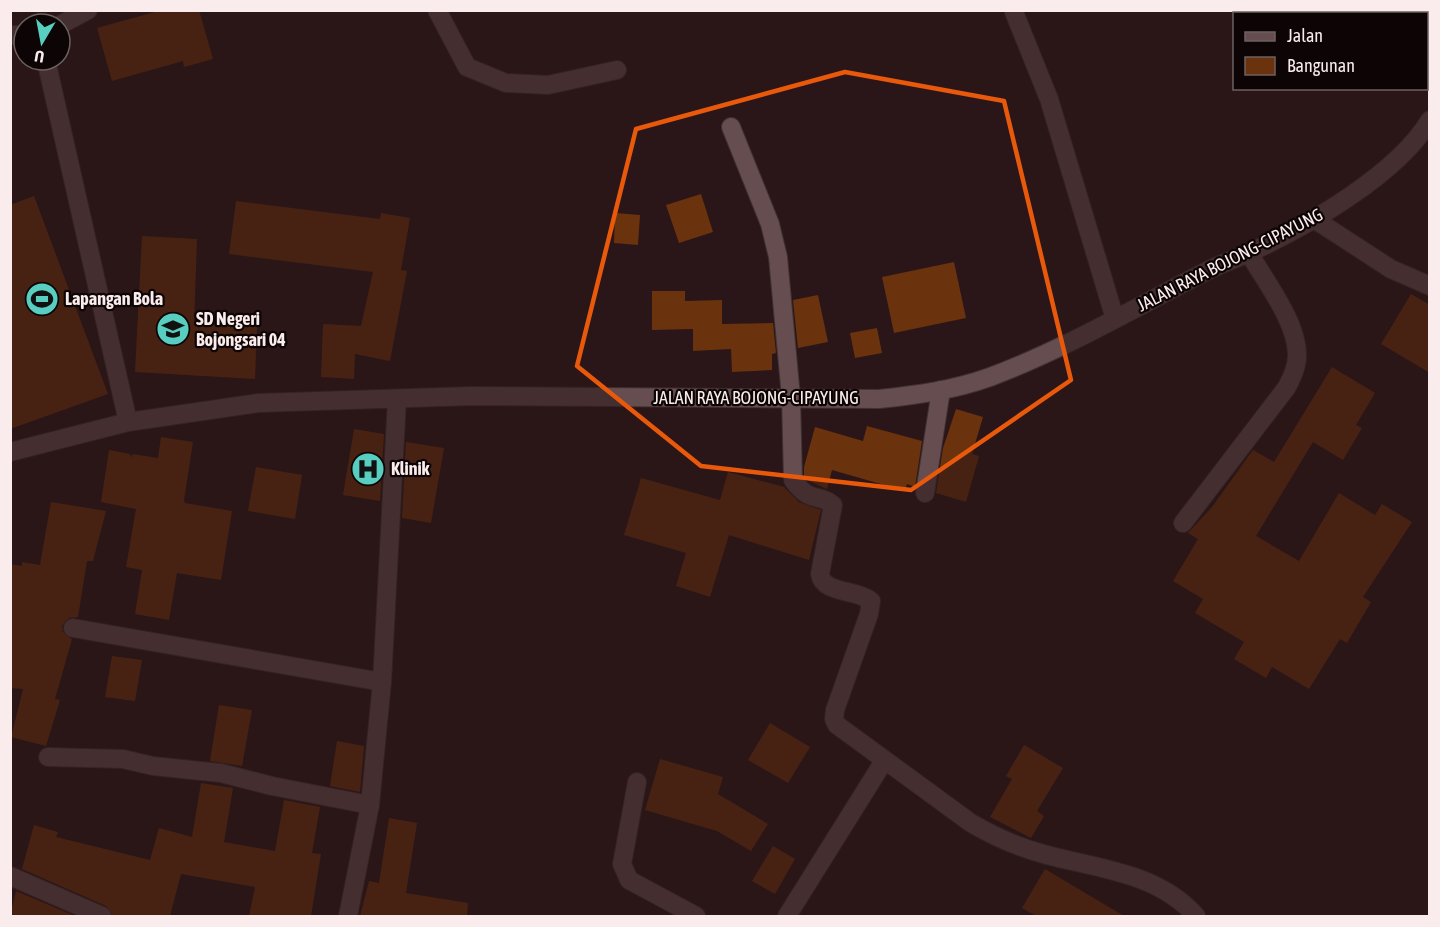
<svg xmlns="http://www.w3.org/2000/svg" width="1440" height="927" font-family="'Asap Condensed',sans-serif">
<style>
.building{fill:#6b320e}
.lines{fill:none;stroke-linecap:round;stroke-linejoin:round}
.minor-casing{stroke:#403132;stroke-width:20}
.tertiary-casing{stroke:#403132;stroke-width:20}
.minor{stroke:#664d4f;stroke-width:18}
.tertiary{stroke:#664d4f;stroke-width:18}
.marked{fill:none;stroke:#e8590c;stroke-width:4.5;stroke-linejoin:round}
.labels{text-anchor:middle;stroke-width:4.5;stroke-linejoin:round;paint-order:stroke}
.street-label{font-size:18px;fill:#faebec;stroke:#0d0505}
.poi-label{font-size:18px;font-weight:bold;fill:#faebec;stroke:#0d0505;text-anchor:start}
</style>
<rect width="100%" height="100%" fill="#2a1618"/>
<!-- building -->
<g class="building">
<path d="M162,10H199L213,59L184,67L183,61L112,81L97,28Z"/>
<path d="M701,194L713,232L679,243L666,205Z"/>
<path d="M34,196L108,394L10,429V205Z"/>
<path d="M236,201L380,219L381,213L410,218L401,270L407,271L390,361L355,354L354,379L321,377L323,324L361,326L373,272L229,254Z"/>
<path d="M615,213L640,215L638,245L614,243Z"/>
<path d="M142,236L197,239L194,323L257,326L255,379L135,372Z"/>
<path d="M954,262L966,318L894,333L882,277Z"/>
<path d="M652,291H685V301L722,300V324L773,323L776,353L772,354V370L732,372L731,349L693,351V329L652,330Z"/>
<path d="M1411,294L1430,305V373L1381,344Z"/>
<path d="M818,295L828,342L798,348L793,300Z"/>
<path d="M877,328L882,353L855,358L850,333Z"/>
<path d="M1332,367L1375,393L1356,425L1362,428L1343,460L1313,442L1256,536L1299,561L1339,493L1375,515L1382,504L1412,522L1363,597L1371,602L1347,643L1340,639L1309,689L1272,667L1266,678L1234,659L1244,642L1195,613L1203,599L1173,581L1198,539L1188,533L1212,507L1253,450L1274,462Z"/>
<path d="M956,409L983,417L972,454L979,456L966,502L936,493L943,448Z"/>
<path d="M867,426L922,441L915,487L907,484L905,491L832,470L827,489L807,480L804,476V467L815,427L863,441Z"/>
<path d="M354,429L384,434L380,501L343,495Z"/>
<path d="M161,437L193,442L184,500L185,503L232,511L221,580L177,573L169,620L135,614L142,570L126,567L136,509L101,502L109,450L130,454L131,458L132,454L158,458Z"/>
<path d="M406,442L444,448L431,523L402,518Z"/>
<path d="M256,467L302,475L295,519L248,511Z"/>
<path d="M728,472L784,487L799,502L821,510L809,560L729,535L710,597L676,586L686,553L624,535L641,478L720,500Z"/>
<path d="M51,502L106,511L93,561H87L78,617L69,618L62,626L63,632L72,639L55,699L60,700L46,746L11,737L23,689L10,688V564L22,566V562L40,565Z"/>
<path d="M112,656L142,660L135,701L105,697Z"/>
<path d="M219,705L252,710L242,766L210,761Z"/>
<path d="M770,723L810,747L788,783L748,760Z"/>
<path d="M337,741L364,746L360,792L330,786Z"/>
<path d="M1024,745L1063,768L1037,811L1044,816L1031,838L990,817L1012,779L1006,776Z"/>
<path d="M660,759L723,777L718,794L768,824L751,851L717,831L645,810Z"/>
<path d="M201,783L233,788L224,842L275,851L284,800L320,807L312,853L321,854L311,916H249L255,887L181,874L170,916H113L106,906L22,869L34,825L58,832L56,837L150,860L159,828L192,837Z"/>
<path d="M389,818L417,823L406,893L468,903L467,916H360L369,881L379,883Z"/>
<path d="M773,846L795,859L775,894L752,881Z"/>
<path d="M1045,869L1124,916H1036L1022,908Z"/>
<path d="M16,891L75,916H10Z"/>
</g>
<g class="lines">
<defs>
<g id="minor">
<path d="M437,10L467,67L506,83L548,85L617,70"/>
<path d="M1014,12L1049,99L1115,319"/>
<path d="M60,25L88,10"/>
<path d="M10,35H24"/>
<path d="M46,60L128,422"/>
<path d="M731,127L770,224L778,257L791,397L793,480C811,505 818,492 833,505L820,574C823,594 856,589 871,601L869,614L835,710L834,719L837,725L971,823C995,837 1020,848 1047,855C1100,869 1158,873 1196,916"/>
<path d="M1314,219L1391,269L1430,286"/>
<path d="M925,493L941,390"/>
<path d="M1183,523L1287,387C1292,377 1297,367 1297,356C1298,323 1265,281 1249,253"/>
<path d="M73,628L382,682"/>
<path d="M48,757L123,759L153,766L221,773L272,786L370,805"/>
<path d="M637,782L622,864L629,880L696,916"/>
<path d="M10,876L102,916"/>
<path d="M348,916L370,805L382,682L397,399"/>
<path d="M787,916L884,761"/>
</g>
<path id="tertiary" d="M10,452L128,422L258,403L472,396L879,399C917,395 954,390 990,377C1065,349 1136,307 1207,271C1220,264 1235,259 1249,253C1307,226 1397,175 1430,120"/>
</defs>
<!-- minor casing -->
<use href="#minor" class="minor-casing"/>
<!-- tertiary casing -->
<use href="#tertiary" class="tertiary-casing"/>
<!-- minor -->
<use href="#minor" class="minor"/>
<!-- tertiary -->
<use href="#tertiary" class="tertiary"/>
</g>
<!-- marked area -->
<path d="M0 0H1440V927H0ZM845,72L1004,101L1071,380L911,490L701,466L577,366L636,129Z" fill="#2a1618" fill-opacity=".55" fill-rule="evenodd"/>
<path class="marked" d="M845,72L1004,101L1071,380L911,490L701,466L577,366L636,129Z"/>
<!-- icons -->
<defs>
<symbol id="stadium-disc" viewBox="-11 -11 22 22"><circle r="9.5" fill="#58cec0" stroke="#0d0505"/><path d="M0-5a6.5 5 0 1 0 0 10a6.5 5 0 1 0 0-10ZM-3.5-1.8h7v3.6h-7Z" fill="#111"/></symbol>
<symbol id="school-disc" viewBox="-11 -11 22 22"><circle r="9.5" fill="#58cec0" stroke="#0d0505"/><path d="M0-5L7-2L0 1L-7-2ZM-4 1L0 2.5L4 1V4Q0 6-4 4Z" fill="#111"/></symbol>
<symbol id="hospital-disc" viewBox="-11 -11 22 22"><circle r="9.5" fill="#58cec0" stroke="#0d0505"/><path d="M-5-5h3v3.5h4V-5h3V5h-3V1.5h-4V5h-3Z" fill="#111"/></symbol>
</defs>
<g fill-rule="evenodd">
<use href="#stadium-disc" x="23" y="280" width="38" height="38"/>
<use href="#school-disc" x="154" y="310" width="38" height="38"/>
<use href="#hospital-disc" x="349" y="450" width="38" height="38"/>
</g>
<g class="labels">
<!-- street labels -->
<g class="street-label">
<text transform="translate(1230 260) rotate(-27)" y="6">JALAN RAYA BOJONG-CIPAYUNG</text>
<text x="756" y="404">JALAN RAYA BOJONG-CIPAYUNG</text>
</g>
<!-- poi labels -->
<g class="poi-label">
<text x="65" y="305">Lapangan Bola</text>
<text x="196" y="325">SD Negeri<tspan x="196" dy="21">Bojongsari 04</tspan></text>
<text x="391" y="475">Klinik</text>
</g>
</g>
<!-- border -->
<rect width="1440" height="927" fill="none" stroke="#faebec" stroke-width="24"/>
<!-- legend -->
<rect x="1233" y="12" width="195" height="78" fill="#0d0505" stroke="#6c6161" stroke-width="1.5"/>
<rect x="1245" y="32" width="30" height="9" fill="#664d4f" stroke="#6c6161" stroke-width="1.5"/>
<text x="1287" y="42" font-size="18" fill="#faebec">Jalan</text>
<rect x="1245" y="57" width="30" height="18" fill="#6b320e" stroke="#6c6161" stroke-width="1.5"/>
<text x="1287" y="72" font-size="18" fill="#faebec">Bangunan</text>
<!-- north arrow -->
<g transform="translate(42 42) rotate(190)"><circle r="28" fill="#0d0505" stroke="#6c6161" stroke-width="1.5"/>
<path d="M0-4.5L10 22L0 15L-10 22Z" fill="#58cec0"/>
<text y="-9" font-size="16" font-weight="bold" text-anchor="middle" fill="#faebec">U</text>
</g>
</svg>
